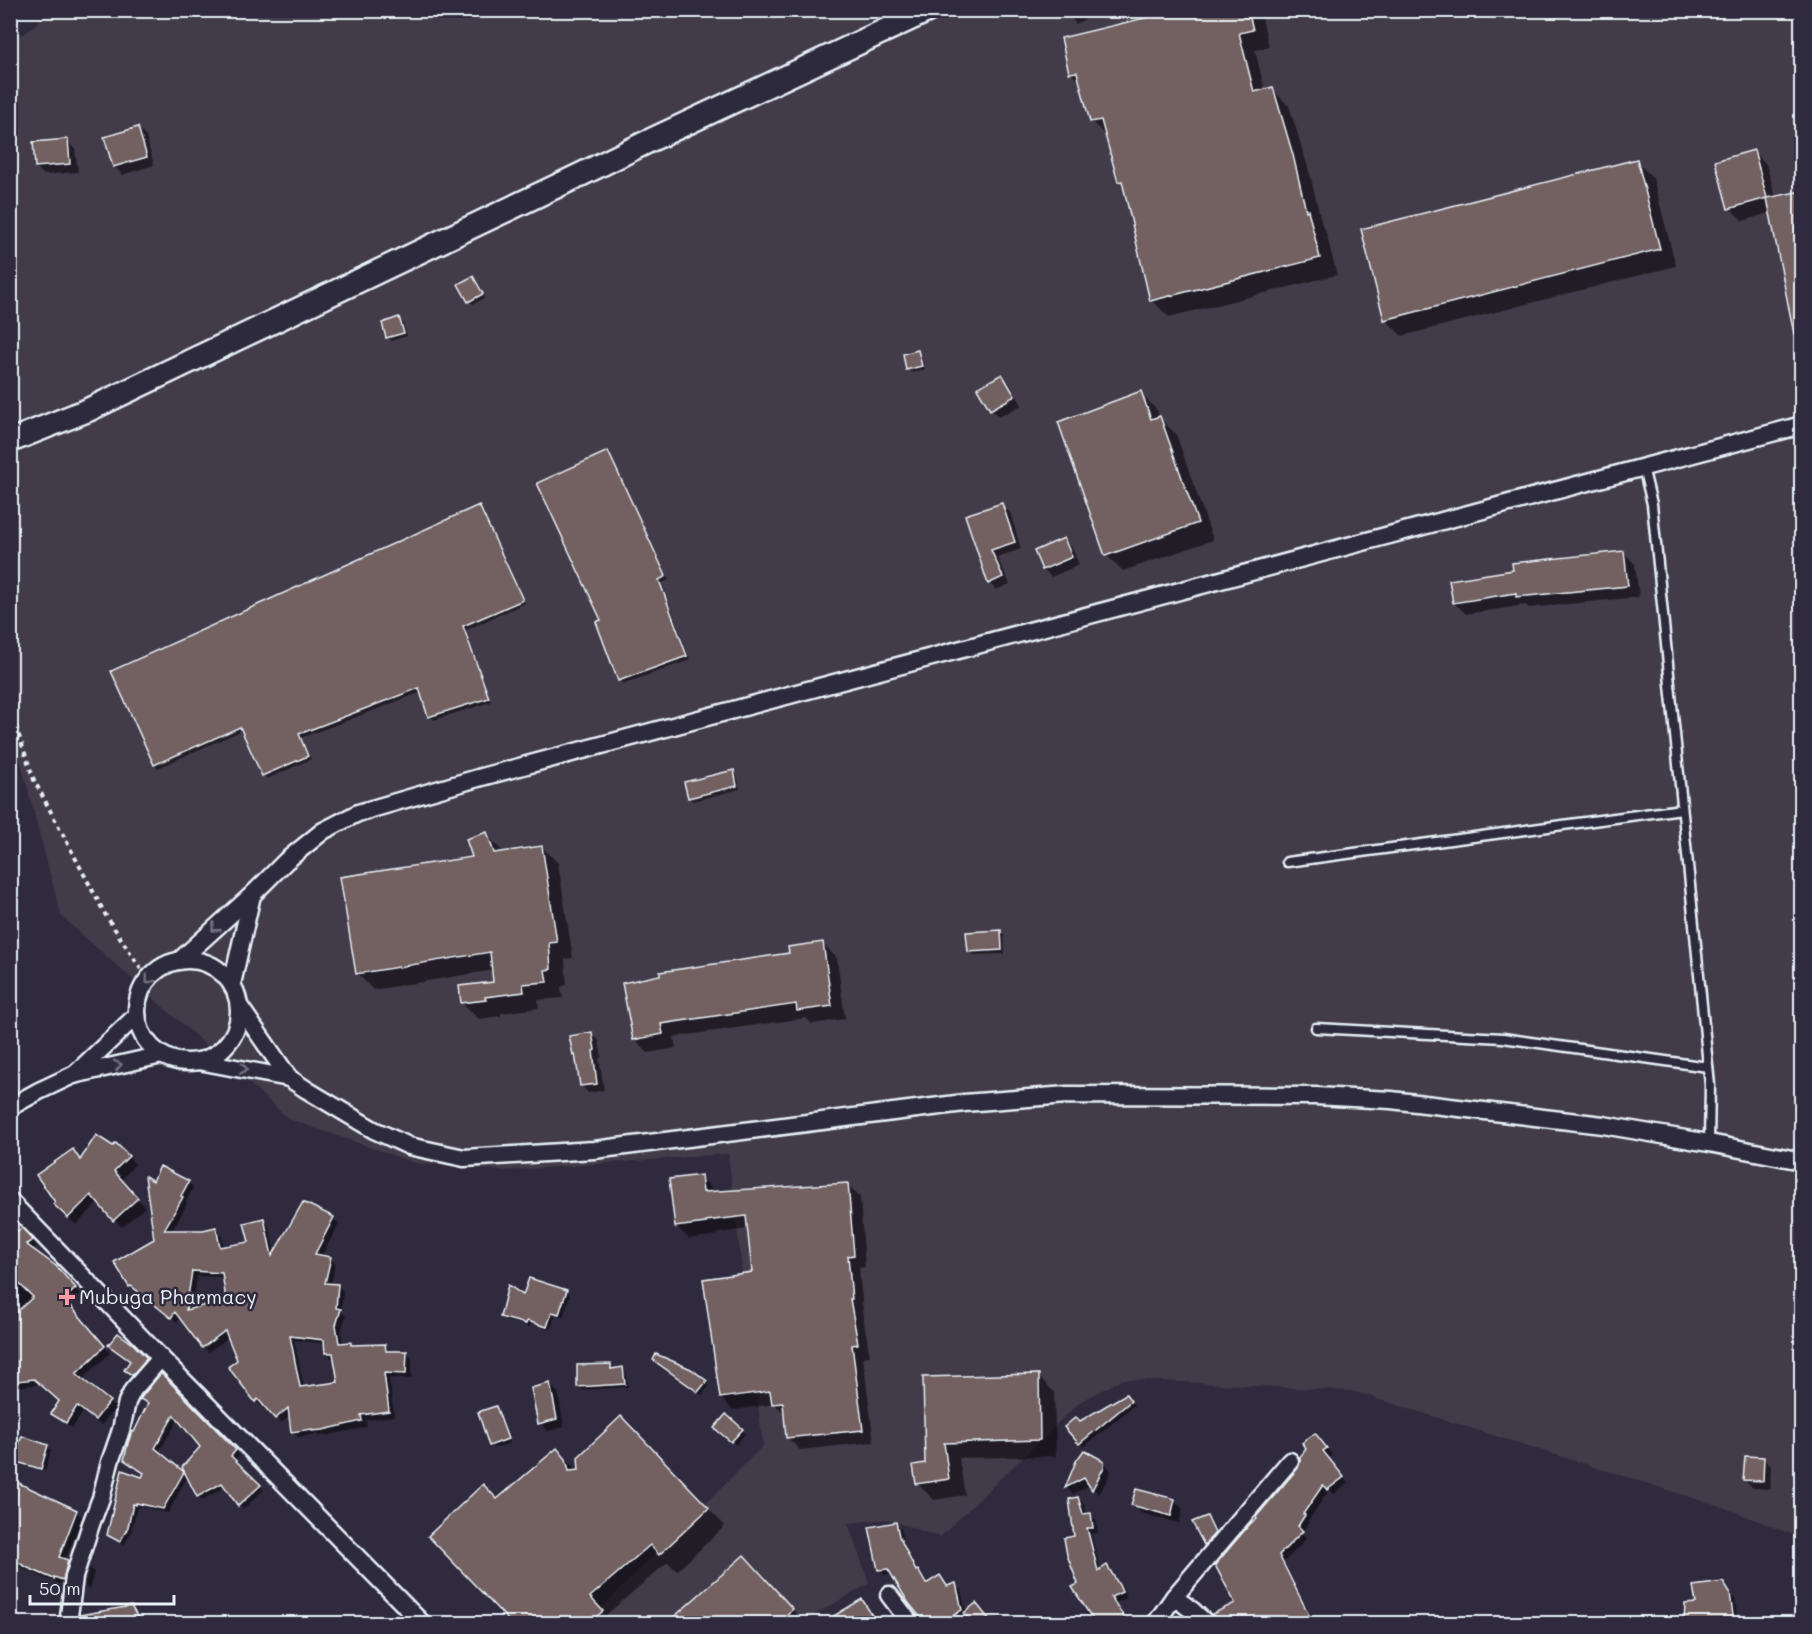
<svg xmlns="http://www.w3.org/2000/svg" width="1812" height="1634" font-family="Mali,sans-serif">
<style>
.built{fill:#433a48}
.shadow{fill:#0007;fill-rule:evenodd}
.building{fill:#736060;stroke:#e8f1f8;stroke-width:1.5;fill-rule:evenodd}
.lines{fill:none;stroke-linecap:round;stroke-linejoin:round}
.lane-casing{stroke:#e8f1f8;stroke-width:13}
.street-casing{stroke:#e8f1f8;stroke-width:21}
.secondary-casing{stroke:#e8f1f8;stroke-width:27}
.path{stroke:#e8f1f8;stroke-width:4;stroke-dasharray:4.5 4.5;stroke-linecap:butt}
.lane{stroke:#2f2a3d;stroke-width:8}
.street{stroke:#2f2a3d;stroke-width:16}
.secondary{stroke:#2f2a3d;stroke-width:22}
.oneway{stroke:#70707e}
.poi-dot{fill:#ff9aa2;stroke:#2f2a3d;stroke-width:2}
.labels{text-anchor:middle;stroke-width:5;stroke-linejoin:round;paint-order:stroke}
.poi-label{font-size:20px;fill:#e8f1f8;stroke:#2f2a3d;text-anchor:start}
</style>
<rect width="100%" height="100%" fill="#2f2a3d"/>
<filter id="ink" filterUnits="userSpaceOnUse"><feTurbulence type="fractalNoise" baseFrequency=".0167" numOctaves="2"/><feDisplacementMap in="SourceGraphic" scale="12" xChannelSelector="R" yChannelSelector="G"/><feConvolveMatrix kernelMatrix="1 2 1 2 8 2 1 2 1" color-interpolation-filters="sRGB"/></filter>
<g filter="url(#ink)">
<!-- built -->
<path class="built" d="M52,10L1801,11V1538L1725,1508L1352,1391L1123,1379L1080,1402L940,1537L886,1519L848,1523L869,1584L814,1615L805,1623H586L763,1446L728,1154L504,1171L415,1163L289,1119L61,916L11,725L10,38L24,34Z"/>
<!-- shadow -->
<g class="shadow">
<path d="M1065,10H1101L1076,24Z"/>
<path d="M1184,10H1258L1261,14L1269,47L1255,50L1265,91L1272,89L1289,106L1310,174L1322,225L1325,229L1337,275L1169,317L1151,300L1125,187L1120,181L1107,137L1092,122L1082,84L1071,73Z"/>
<path d="M138,128L146,137L154,165L122,175L114,166Z"/>
<path d="M67,141L75,149L78,172L44,175L36,167Z"/>
<path d="M1753,151L1766,164L1776,198L1772,212L1743,221L1730,208Z"/>
<path d="M1636,161L1653,178L1676,266L1402,336L1385,319Z"/>
<path d="M473,278L485,298L473,304L469,301Z"/>
<path d="M399,319L403,323L407,336L391,341L388,337Z"/>
<path d="M918,352L921,356L925,369L912,373L908,369Z"/>
<path d="M1002,376L1010,384L1022,405L999,417L991,409Z"/>
<path d="M1140,393L1157,410L1160,419L1176,434L1213,540L1123,571L1106,555Z"/>
<path d="M607,453L611,456L669,580L662,583L690,660L623,684L619,680L603,621Z"/>
<path d="M1002,505L1010,512L1021,549L997,557L1010,584L996,590L989,583L967,516Z"/>
<path d="M479,507L483,511L525,603L466,630L491,702L434,720L430,716L422,692L301,738L311,759L267,779L263,775L243,730L158,768L155,765Z"/>
<path d="M1064,540L1072,548L1079,565L1051,577L1043,569Z"/>
<path d="M1624,553L1635,564L1639,597L1529,608L1526,605L1466,614L1454,603Z"/>
<path d="M733,772L737,775L740,789L693,801L689,798Z"/>
<path d="M486,834L504,853L542,847L558,863L573,958L565,959L567,985L561,987L563,998L538,1000L539,1008L501,1013V1016L479,1019L462,1003L495,983L494,970L373,990L357,973L474,858Z"/>
<path d="M1001,932L1004,935L1005,954L973,955L969,951Z"/>
<path d="M823,944L837,958L845,1019L812,1024L806,1018L674,1037L676,1048L648,1053L634,1039L624,984L790,954Z"/>
<path d="M592,1033L599,1041L602,1057L599,1058L604,1090L588,1093L581,1085L577,1057L574,1054Z"/>
<path d="M116,1145L135,1164L121,1180L145,1207L122,1227L99,1202L76,1225L56,1204L72,1151L81,1160L113,1148Z"/>
<path d="M700,1176L712,1189L713,1193L847,1185L860,1197L865,1267L859,1268L863,1311H862L870,1356L863,1357L874,1442L800,1450L788,1438L786,1415L775,1404L733,1410L721,1398L754,1273L749,1229L717,1233L718,1235L689,1239L676,1226Z"/>
<path d="M188,1182L193,1188L186,1202L187,1204L172,1231H204L215,1229L221,1234L224,1247L251,1243L263,1220L269,1226L275,1254L333,1219L339,1224L321,1257L330,1258L335,1264L331,1285H337L343,1291L341,1312L346,1316L341,1331L343,1344L350,1343L354,1346L384,1345L390,1352L406,1353L412,1358L411,1379L389,1378L394,1416L366,1420L367,1427L329,1435L319,1436L317,1434L298,1437L293,1431L290,1415L282,1423L264,1404L261,1406L256,1401L229,1337L208,1352L181,1317L177,1322L130,1286L155,1240L154,1183ZM197,1276L224,1277L227,1302L192,1310ZM294,1340L326,1344V1353L332,1358H336L340,1383L304,1388Z"/>
<path d="M22,1230L37,1246L31,1250L55,1268L81,1295L69,1306L110,1353L81,1380L115,1408L101,1425L84,1411L72,1428L53,1413L61,1401L41,1384L15,1387L10,1382V1350L17,1322L10,1315V1234L14,1236Z"/>
<path d="M530,1279L567,1292L570,1295L563,1317L556,1314L550,1330L531,1323L530,1327L505,1320L501,1317L524,1298Z"/>
<path d="M110,1345H132L152,1366L139,1381L126,1370L131,1362Z"/>
<path d="M659,1364L706,1382L709,1386L702,1395Z"/>
<path d="M610,1366L615,1370L623,1369L626,1372L628,1387L582,1390L578,1386Z"/>
<path d="M162,1376L240,1455L234,1461L264,1490L243,1509L226,1486L202,1500L198,1496L202,1447L179,1419L158,1453L187,1477L168,1513L140,1506L139,1508L137,1507L131,1532L124,1545L108,1534L146,1474L135,1434L149,1404L142,1399Z"/>
<path d="M1038,1376L1054,1392L1056,1456L959,1458L965,1495L934,1500L917,1483L926,1465L924,1378Z"/>
<path d="M550,1385L558,1393L564,1427L548,1431L540,1423Z"/>
<path d="M1130,1400L1134,1405L1084,1447L1066,1427Z"/>
<path d="M496,1408L499,1411L510,1443L494,1448L490,1445Z"/>
<path d="M742,1430L745,1433L736,1445L720,1432Z"/>
<path d="M638,1435L725,1526L677,1571L668,1562L606,1615L614,1624H513L430,1536L498,1501L557,1450L578,1471Z"/>
<path d="M1321,1441L1332,1455L1328,1458L1348,1483L1334,1494L1329,1490L1308,1521L1309,1522L1302,1533L1307,1538L1284,1562L1315,1624H1218L1237,1604L1260,1519Z"/>
<path d="M47,1446L51,1450L45,1471L18,1464L15,1460Z"/>
<path d="M1763,1458L1771,1466L1770,1489L1753,1488L1745,1480Z"/>
<path d="M1077,1462H1103L1110,1469V1474L1099,1495L1090,1485L1073,1494L1067,1488Z"/>
<path d="M10,1481L76,1512L82,1517L65,1561L73,1567L69,1585L60,1582L59,1584L17,1566L10,1572Z"/>
<path d="M1078,1499L1084,1504L1087,1515H1090L1096,1520L1098,1533L1091,1534L1101,1571L1106,1567L1112,1573L1124,1592L1127,1598L1115,1603L1128,1624H1075L1108,1593L1075,1538Z"/>
<path d="M1174,1501L1183,1509L1179,1523L1141,1513L1133,1504Z"/>
<path d="M1207,1518L1211,1521L1218,1537L1209,1548L1194,1523Z"/>
<path d="M896,1524L901,1529L903,1542L918,1572L927,1585L940,1577L948,1587L955,1585L961,1590L966,1613L991,1622L1002,1614L1011,1624H924L893,1574L885,1575L880,1570Z"/>
<path d="M744,1557L806,1624H669Z"/>
<path d="M89,1568L94,1572L89,1590L85,1586Z"/>
<path d="M1722,1584L1735,1599L1738,1624H1686V1605H1697Z"/>
<path d="M862,1601L867,1607L878,1624H825Z"/>
<path d="M1180,1616L1189,1624H1173Z"/>
</g>
<!-- building -->
<g class="building">
<path d="M1178,10H1248L1253,30L1239,33L1254,92L1273,87L1293,155L1306,211L1308,210L1320,258L1150,301L1122,181L1118,182L1101,120L1090,122L1077,72L1069,73L1061,38Z"/>
<path d="M138,127L147,157L113,167L104,137Z"/>
<path d="M68,139L70,164L35,167L33,142Z"/>
<path d="M1754,150L1767,198L1728,209L1715,161Z"/>
<path d="M1637,159L1660,249L1384,320L1361,229Z"/>
<path d="M1802,191V334H1794L1767,198Z"/>
<path d="M473,276L483,294L468,302L458,284Z"/>
<path d="M399,317L404,333L386,338L382,323Z"/>
<path d="M918,350L922,366L906,370L903,354Z"/>
<path d="M1002,374L1015,396L990,410L977,388Z"/>
<path d="M1141,391L1151,419L1160,416L1198,523L1105,556L1058,422Z"/>
<path d="M608,451L666,576L659,580L687,656L618,681L596,622L601,620L537,483Z"/>
<path d="M1002,503L1015,542L991,550L1003,577L988,584L965,515Z"/>
<path d="M479,505L523,600L463,626L489,698L428,717L419,688L299,734L308,756L262,776L240,727L154,765L111,671Z"/>
<path d="M1064,538L1072,557L1042,570L1034,551Z"/>
<path d="M1624,551L1628,586L1516,597V593L1453,603L1449,580L1513,570L1512,563Z"/>
<path d="M734,770L737,786L688,798L684,782Z"/>
<path d="M487,832L494,853L542,846L557,942L549,943L551,969L545,970L547,982L523,984L524,992L485,997L486,1000L461,1003L459,986L493,982L490,952L356,974L340,877L472,857L466,839Z"/>
<path d="M1001,930L1002,950L968,952L966,932Z"/>
<path d="M823,942L832,1006L797,1011L796,1004L661,1024L663,1034L633,1040L622,983L660,975V972L789,953L788,947Z"/>
<path d="M592,1032L595,1050L593,1051L597,1084L580,1086L575,1054L573,1055L569,1036Z"/>
<path d="M96,1135L113,1146L116,1143L129,1156L114,1171L138,1198L113,1221L91,1195L68,1218L53,1204L55,1202L36,1175L73,1149L80,1160Z"/>
<path d="M160,1166L189,1181L181,1196L183,1197L164,1230H203L216,1227L220,1247L249,1242L244,1223L264,1218L272,1256L303,1202L334,1217L315,1254L331,1257L325,1283L338,1284L336,1308L341,1309L336,1325L339,1343L351,1342V1345L385,1344L386,1351H407L406,1374L384,1373L389,1411L361,1415L362,1421L323,1430L312,1431V1429L291,1432L288,1408L275,1419L258,1399L255,1402L228,1367L237,1360L225,1331L202,1348L175,1312L171,1318L131,1286L129,1287L114,1262L154,1239L145,1176L153,1181ZM192,1271L222,1273L226,1300L186,1310ZM290,1336L324,1340L325,1353H333L338,1382L300,1387Z"/>
<path d="M701,1175L703,1192L848,1183L854,1255L848,1256L852,1299H850L858,1344L852,1345L863,1430L786,1438L783,1403L772,1404L770,1391L720,1398L703,1279L752,1272L746,1216L706,1221V1223L675,1227L669,1179Z"/>
<path d="M22,1228L33,1240L26,1244L56,1266L76,1288L65,1299L105,1346L76,1374L110,1401L95,1420L77,1406L66,1423L51,1414L59,1401L34,1379L10,1382V1318L33,1297L10,1275V1233L13,1234Z"/>
<path d="M529,1278L567,1290L559,1314L552,1312L547,1327L527,1321L526,1324L500,1317L508,1285L523,1295Z"/>
<path d="M118,1333L133,1344L147,1358L132,1375L124,1370L130,1361L108,1345Z"/>
<path d="M656,1354L691,1369L707,1381L698,1392L653,1360Z"/>
<path d="M611,1364V1369L623,1367L625,1384L577,1387V1365Z"/>
<path d="M161,1373L236,1450L231,1456L261,1485L238,1506L222,1483L197,1497L182,1467L200,1447L174,1415L155,1448L184,1472L163,1509L136,1503V1505L133,1504L128,1527L120,1542L107,1535L122,1470L142,1477L144,1473L124,1460L128,1443L132,1431L134,1432L148,1403L140,1399Z"/>
<path d="M1039,1374L1040,1440L944,1443L949,1479L916,1484L913,1465L925,1463L923,1377Z"/>
<path d="M550,1383L557,1419L538,1424L531,1388Z"/>
<path d="M1126,1394L1131,1401L1079,1444L1064,1427L1076,1417L1080,1421Z"/>
<path d="M496,1406L508,1439L489,1446L478,1412Z"/>
<path d="M726,1414L743,1429L731,1442L714,1428Z"/>
<path d="M621,1416L709,1508L659,1555L650,1545L590,1597L603,1611L589,1623H511L428,1536L483,1484L497,1499L557,1448L566,1459L569,1471L579,1470L578,1457Z"/>
<path d="M1315,1433L1327,1448L1323,1451L1344,1477L1327,1490L1323,1485L1303,1514L1305,1515L1298,1526L1303,1531L1279,1555L1313,1623H1217L1212,1614L1235,1603L1215,1565L1250,1524L1257,1519L1256,1517L1298,1468L1300,1462V1457L1306,1449L1302,1443Z"/>
<path d="M22,1436L48,1445L41,1469L13,1461Z"/>
<path d="M1084,1450L1104,1461V1467L1092,1490L1084,1478L1065,1488L1076,1461Z"/>
<path d="M1745,1456L1764,1457L1763,1481L1743,1480Z"/>
<path d="M10,1479L77,1510L59,1557L68,1560L63,1580L54,1577V1579L28,1568L10,1558Z"/>
<path d="M1136,1489L1175,1499L1171,1516L1131,1505Z"/>
<path d="M1078,1497L1083,1514L1091,1513L1093,1528H1087L1098,1571L1107,1565L1119,1585L1122,1592L1111,1597L1128,1623H1095L1072,1587L1078,1584L1067,1555L1064,1538L1074,1536L1069,1499Z"/>
<path d="M1207,1516L1215,1533L1204,1545L1192,1522Z"/>
<path d="M896,1522L899,1536L916,1571L918,1570L926,1584L940,1575L947,1586L956,1583L962,1610L942,1623H925L908,1602L888,1569L878,1570L869,1527Z"/>
<path d="M744,1555L793,1609L777,1623H667Z"/>
<path d="M1723,1582L1730,1593L1734,1623H1684L1685,1604L1696,1603L1693,1586Z"/>
<path d="M862,1599L873,1617L863,1623H822Z"/>
<path d="M976,1603L992,1623H971L964,1613Z"/>
<path d="M131,1606L141,1623H79L80,1615Z"/>
</g>
<g class="lines">
<defs>
<g id="lane">
<path d="M1643,467L1652,504L1710,1085L1709,1143"/>
<path d="M1287,862L1682,809"/>
<path d="M1316,1028L1503,1038L1708,1067"/>
</g>
<g id="street">
<circle cx="188" cy="1011" r="51"/>
<path d="M179,961L252,895L286,861L323,831L358,813L478,778L1802,425"/>
<path d="M232,984L252,895"/>
<path d="M240,1007L289,1078L307,1090L374,1130L409,1146L464,1158L594,1150L964,1103L1067,1095L1315,1096L1391,1100L1603,1125L1709,1143L1802,1161"/>
<path d="M199,1061L289,1078"/>
<path d="M74,1075L137,1015"/>
<path d="M10,1107L39,1091L73,1075L162,1055"/>
<path d="M10,1201L161,1358L423,1624"/>
<path d="M889,1595L911,1624"/>
<path d="M1174,1597L1193,1611L1207,1624"/>
<path d="M68,1624L74,1577L91,1524L101,1498L110,1462L121,1430L127,1402L133,1390L161,1358"/>
<path d="M1155,1624L1174,1597L1290,1461"/>
</g>
<path id="secondary" d="M10,441L88,410L580,175L653,139L929,10"/>
</defs>
<!-- lane casing -->
<use href="#lane" class="lane-casing"/>
<!-- street casing -->
<use href="#street" class="street-casing"/>
<!-- secondary casing -->
<use href="#secondary" class="secondary-casing"/>
<!-- path -->
<path class="path" d="M10,709L34,780L105,914L148,980"/>
<!-- lane -->
<use href="#lane" class="lane"/>
<!-- street -->
<use href="#street" class="street"/>
<!-- secondary -->
<use href="#secondary" class="secondary"/>
</g>
<!-- one-way arrows -->
<defs><path id="oneway-chevron" d="M-2-3.5L2.5 0L-2 3.5" fill="none" stroke-width="1.6" stroke-linecap="round" stroke-linejoin="round" transform="scale(1.5)"/></defs>
<g class="oneway">
<use href="#oneway-chevron" transform="translate(215 928) rotate(138)"/>
<use href="#oneway-chevron" transform="translate(149 980) rotate(128)"/>
<use href="#oneway-chevron" transform="translate(118 1065) rotate(-13)"/>
<use href="#oneway-chevron" transform="translate(244 1069) rotate(10)"/>
</g>
</g>
<!-- markers -->
<path class="poi-dot" d="M64 1288h6v6h6v6h-6v6h-6v-6h-6v-6h6z"/>
<g class="labels">
<!-- poi labels -->
<g class="poi-label">
<text x="79" y="1304">Mubuga Pharmacy</text>
</g>
</g>
<!-- margin -->
<rect width="1812" height="1634" fill="none" stroke="#2f2a3d" stroke-width="36"/>
<rect x="18" y="18" width="1776" height="1598" fill="none" stroke="#e8f1f8" stroke-width="2" filter="url(#ink)"/>
<!-- scale -->
<path d="M30 1595v9h144v-9" fill="none" stroke="#e8f1f8" stroke-width="3"/>
<text x="39" y="1595" font-size="18" fill="#e8f1f8" stroke="#2f2a3d" stroke-width="4.5" paint-order="stroke">50 m</text>
</svg>
